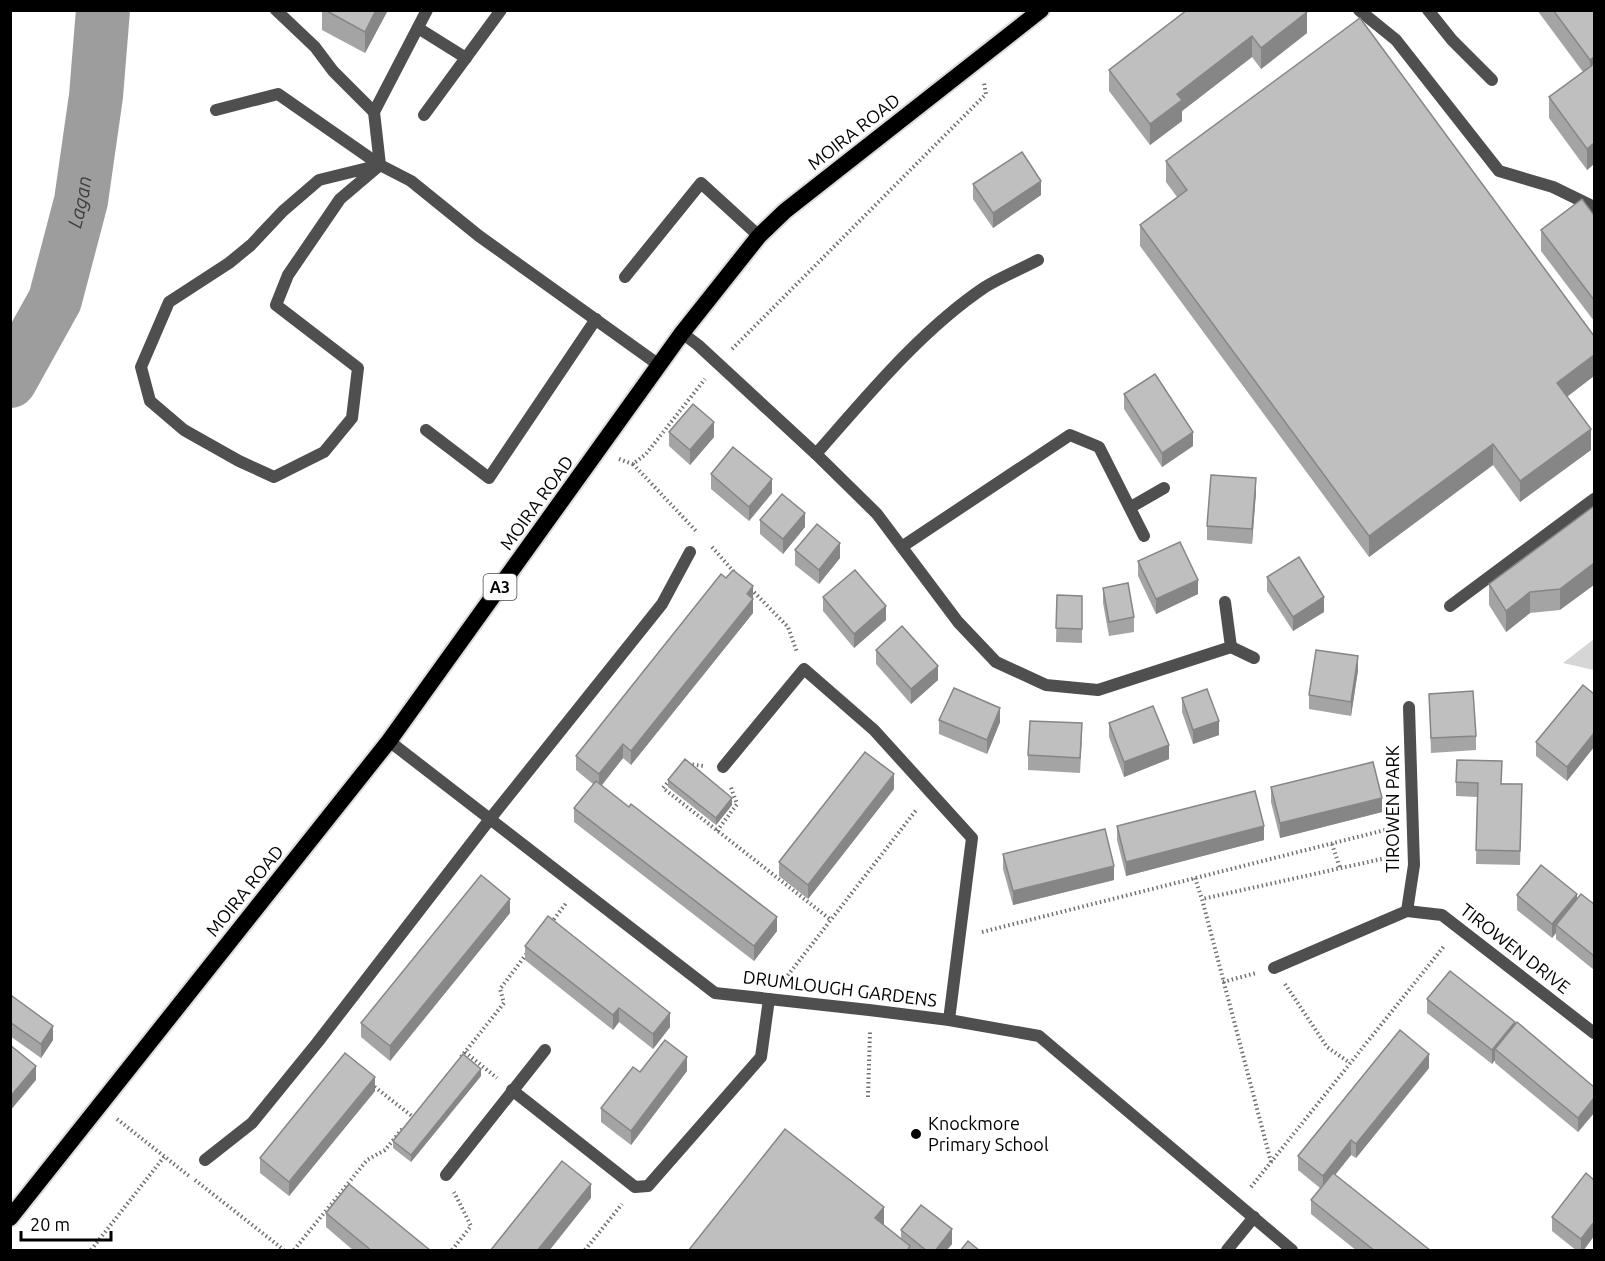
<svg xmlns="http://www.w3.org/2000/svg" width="1605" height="1261" font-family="Ubuntu,sans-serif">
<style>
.green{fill:#d6d6d6}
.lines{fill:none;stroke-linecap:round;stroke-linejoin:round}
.river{stroke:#9d9d9d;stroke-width:54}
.trunk-casing{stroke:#dbdbdb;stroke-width:20}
.path{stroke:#717171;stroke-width:4;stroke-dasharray:1.5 3;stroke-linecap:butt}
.service{stroke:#4f4f4f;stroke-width:12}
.minor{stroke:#4f4f4f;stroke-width:12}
.trunk{stroke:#000;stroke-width:16}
.wall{fill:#a4a4a4}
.shaded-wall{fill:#868686}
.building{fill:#bfbfbf;stroke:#868686;stroke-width:1.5}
.poi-dot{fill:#000;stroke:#fff;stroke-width:2}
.labels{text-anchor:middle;stroke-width:4.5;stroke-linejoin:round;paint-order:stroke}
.shield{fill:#fff;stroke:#4c4c4c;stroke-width:1.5}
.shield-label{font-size:16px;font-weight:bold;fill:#000}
.street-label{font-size:18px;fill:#000;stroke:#fff}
.poi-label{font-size:18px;fill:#000;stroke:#fff;text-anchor:start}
.water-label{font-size:20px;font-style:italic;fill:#3e3e3e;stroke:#fff}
</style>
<rect width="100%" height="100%" fill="#fff"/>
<!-- green -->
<path class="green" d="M1594,639V670L1563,663Z"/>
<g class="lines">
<!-- river -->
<path class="river" id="s1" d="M10,381L55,300L81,201L96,96L103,10"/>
<defs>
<path id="trunk" d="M10,1218L389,741L682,333L759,236L785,211L1041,10"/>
</defs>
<!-- trunk casing -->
<use href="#trunk" class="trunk-casing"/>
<!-- path -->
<g class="path">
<path d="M732,349L986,94L984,83"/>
<path d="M619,459L633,464L646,454L705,379"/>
<path d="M633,464L696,531"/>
<path d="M712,547L735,573"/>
<path d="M751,589L788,627L797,652"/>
<path d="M688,764L704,766"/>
<path d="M670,780L663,788L831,920"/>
<path d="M717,831L737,804L730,785"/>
<path d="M1332,844L1340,868"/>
<path d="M1195,878L1202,899"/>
<path d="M551,923L567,902"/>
<path d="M982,932L1393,828"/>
<path d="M785,979L917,809"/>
<path d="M1223,982L1256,973"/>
<path d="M1285,984L1327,1047L1350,1063"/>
<path d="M465,1052L497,1078"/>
<path d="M461,1057L504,1003L500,989L528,952"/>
<path d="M371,1084L413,1117"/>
<path d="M868,1097L870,1032"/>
<path d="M117,1119L189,1176"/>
<path d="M1271,1162L1202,899L1395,856"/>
<path d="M195,1180L284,1250"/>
<path d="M1251,1187L1445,945"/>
<path d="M91,1250L164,1157"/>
<path d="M294,1250L367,1160L385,1150L403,1128"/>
<path d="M452,1250L471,1226L454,1192"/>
<path d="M585,1250L622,1204"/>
</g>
<!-- service -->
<g class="service">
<path d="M276,10L315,47L333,71L374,112"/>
<path d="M1359,10L1396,40L1499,171L1553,187L1594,207"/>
<path d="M1428,10L1452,40L1492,80"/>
<path d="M418,28L466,58"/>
<path d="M216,110L278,94L380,165"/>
<path d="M424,115L501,10"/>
<path d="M380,165L340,199L288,275L276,305L358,368L352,418L324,452L274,477L239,461L184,430L150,401L141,367L169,302L229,263L251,245L283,211L319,180Z"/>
<path d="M625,277L701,183L759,236"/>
<path d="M426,430L489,478L596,319"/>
<path d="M1450,606L1594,499"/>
<path d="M446,1175L545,1050"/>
</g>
<!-- minor -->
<g class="minor">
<path d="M427,10L374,112L380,165L411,181L479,236L659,365"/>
<path d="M682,333L698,345L816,454L877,514L958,622L996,662L1046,685L1098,690L1231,647L1225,602"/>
<path d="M816,454C867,396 921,330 985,287C1001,277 1021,269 1038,260"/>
<path d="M1131,507L1164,488"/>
<path d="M903,546L1070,435L1099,447L1144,536"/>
<path d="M1231,647L1254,658"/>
<path d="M389,741L715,993L869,1010L949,1020L1039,1036L1292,1250"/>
<path d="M723,767L804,669L874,730L972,838L949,1020"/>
<path d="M1407,911L1414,865L1409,707"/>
<path d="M1274,968L1407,911L1442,915L1594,1033"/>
<path d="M512,1090L635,1187L648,1186L761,1057L769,999"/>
<path d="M205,1160L252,1123L317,1043L490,819L662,604L690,552"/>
<path d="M1227,1250L1254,1217"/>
</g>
<!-- trunk -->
<use href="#trunk" class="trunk"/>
</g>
<!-- wall -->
<g class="wall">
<path d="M322,10H388L365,53L322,30Z"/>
<path d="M1187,10L1307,33L1261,69L1252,57L1182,111V121L1150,145L1109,91V70Z"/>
<path d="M1537,10H1594V164L1587,170L1549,118V97L1583,72Z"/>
<path d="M1166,161L1594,376L1567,397L1591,450L1520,502L1493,465L1369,557L1140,246V225L1177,197L1166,182Z"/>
<path d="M973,184L1041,195L993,228L973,199Z"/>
<path d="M1594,215V321L1541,251V230Z"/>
<path d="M1124,394L1193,446L1162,467L1124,409Z"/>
<path d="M669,432L714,437L690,465L669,446Z"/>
<path d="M711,474L772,493L749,521L711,489Z"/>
<path d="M1256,492L1252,544L1207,540V526Z"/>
<path d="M1594,506L1560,610L1530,613L1506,632L1489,605V584Z"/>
<path d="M760,520L805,527L783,554L760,534Z"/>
<path d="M795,550L840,558L819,584L795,565Z"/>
<path d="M1138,561L1198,594L1156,614L1138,576Z"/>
<path d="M1267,577L1324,612L1293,631L1267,591Z"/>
<path d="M726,578L753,586V613L631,765L623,758L601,785L777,931L754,961L574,822V808L593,784L576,770V756Z"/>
<path d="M1103,588L1134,617V632L1109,636L1103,603Z"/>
<path d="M1057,595L1082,596V643L1056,642Z"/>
<path d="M823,597L886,620L854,648L823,611Z"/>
<path d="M876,650L938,680L911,704L876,664Z"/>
<path d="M1358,670L1351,716L1309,709V695Z"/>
<path d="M1429,694L1476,736V750L1431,753Z"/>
<path d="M1594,694V747L1567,781L1536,756V742Z"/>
<path d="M1182,698L1219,735L1193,744L1182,712Z"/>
<path d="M939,720L1000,722L987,754L939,734Z"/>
<path d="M1109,723L1169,759L1124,777L1109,737Z"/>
<path d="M1082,738L1080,773L1028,770V755Z"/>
<path d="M668,780L732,805L716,825L668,787Z"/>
<path d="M1456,782L1522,784L1520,865L1476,864L1477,797L1456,796Z"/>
<path d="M1271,787L1382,812L1280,838L1271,802Z"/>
<path d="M894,789L808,899L779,876V862Z"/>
<path d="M1117,826L1264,840L1126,876L1117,840Z"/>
<path d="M1003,854L1114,880L1013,905L1003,869Z"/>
<path d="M1517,895L1577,900L1594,904V970L1556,939V933L1552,938L1517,910Z"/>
<path d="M510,913L390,1061L361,1037V1023Z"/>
<path d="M525,946L670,1027L653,1049L619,1022L613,1030L525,960Z"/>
<path d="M10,999L53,1040L41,1058L10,1036Z"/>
<path d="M1427,999L1515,1026L1594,1087V1113L1578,1132L1495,1063V1060L1492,1064L1427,1013Z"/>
<path d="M1429,1068L1356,1158L1351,1155L1335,1175L1431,1251H1357L1311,1214V1200L1320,1188L1298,1170V1156Z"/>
<path d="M687,1071L631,1145L601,1122V1108L640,1072Z"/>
<path d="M481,1076L411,1162L393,1148V1141Z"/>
<path d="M375,1091L289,1196L260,1173V1158Z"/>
<path d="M1594,1180V1236L1583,1251H1577L1552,1231V1217Z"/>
<path d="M326,1213L431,1251H354L326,1227Z"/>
<path d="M884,1225L901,1239V1230L952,1244L946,1251H688Z"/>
</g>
<!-- shaded-wall -->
<g class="shaded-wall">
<path d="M376,10H388L365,53V32Z"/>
<path d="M1307,12V33L1261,69V48Z"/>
<path d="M1252,36V57L1182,111V121L1150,145V124L1177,94Z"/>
<path d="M1594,57V78L1590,81V60Z"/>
<path d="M1594,143V164L1587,170V149Z"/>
<path d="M1041,181V195L993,228V213Z"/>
<path d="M1594,355V376L1557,404V383Z"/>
<path d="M714,422V437L690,465V450Z"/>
<path d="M1591,429V450L1520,502V481Z"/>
<path d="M1193,432V446L1162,467V453Z"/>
<path d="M1493,444V465L1369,557V536Z"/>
<path d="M1256,478V492L1252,544V529Z"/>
<path d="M772,479V493L749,521V507Z"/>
<path d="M805,513V527L783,554V539Z"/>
<path d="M840,543V558L819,584V570Z"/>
<path d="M1594,563V585L1560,610V589Z"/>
<path d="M1198,580V594L1156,614V599Z"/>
<path d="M753,586V613L631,765V751Z"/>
<path d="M1530,592V613L1506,632V611Z"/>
<path d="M1324,597V612L1293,631V617Z"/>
<path d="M886,606V620L854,648V634Z"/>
<path d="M1358,656V670L1351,716V702Z"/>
<path d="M938,666V680L911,704V689Z"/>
<path d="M1000,708V722L987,754V740Z"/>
<path d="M1219,721V735L1193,744V730Z"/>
<path d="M1594,733V747L1567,781V767Z"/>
<path d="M623,744V758L599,789V774Z"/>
<path d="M1169,745V759L1124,777V762Z"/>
<path d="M894,774V789L808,899V885Z"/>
<path d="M732,798V805L716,825V818Z"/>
<path d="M1382,798V812L1280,838V823Z"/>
<path d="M1264,826V840L1126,876V862Z"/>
<path d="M1114,866V880L1013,905V891Z"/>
<path d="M1577,894V908L1556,925V933L1552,938V924Z"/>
<path d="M510,899V913L390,1061V1046Z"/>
<path d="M777,917V931L754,961V946Z"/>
<path d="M619,1008V1022L613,1030V1015Z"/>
<path d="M670,1013V1027L653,1049V1034Z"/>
<path d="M1515,1022V1036L1495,1049V1060L1492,1064V1050Z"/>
<path d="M53,1026V1040L41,1058V1044Z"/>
<path d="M1429,1054V1068L1356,1158V1144Z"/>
<path d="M687,1057V1071L631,1145V1131Z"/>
<path d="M36,1066V1080L10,1111V1097Z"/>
<path d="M481,1069V1076L411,1162V1155Z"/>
<path d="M375,1077V1091L289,1196V1182Z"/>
<path d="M1594,1098V1113L1578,1132V1118Z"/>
<path d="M1351,1140V1155L1323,1190V1176Z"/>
<path d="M591,1184V1198L549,1251H537Z"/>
<path d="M884,1207V1228L875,1218Z"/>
<path d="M1594,1222V1236L1583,1251H1581V1239Z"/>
<path d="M952,1229V1244L946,1251H935Z"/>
</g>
<!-- building -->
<g class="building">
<path d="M325,10H376L365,32Z"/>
<path d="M1187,10H1305L1307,12L1261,48L1252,36L1177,94L1182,100L1150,124L1109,70Z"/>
<path d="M1553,10H1594V57L1590,60Z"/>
<path d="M1360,18L1594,336V355L1557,383L1591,429L1520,481L1493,444L1369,536L1140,225L1187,190L1166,161Z"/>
<path d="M1594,64V143L1587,149L1549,97Z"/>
<path d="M1022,152L1041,181L993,213L973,184Z"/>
<path d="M1582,199L1594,215V300L1541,230Z"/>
<path d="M1155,374L1193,432L1162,453L1124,394Z"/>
<path d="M693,404L714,422L690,450L669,432Z"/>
<path d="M733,447L772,479L749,507L711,474Z"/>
<path d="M1211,475L1256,478L1252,529L1207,526Z"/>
<path d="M782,494L805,513L783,539L760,520Z"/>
<path d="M1594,506V563L1560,589L1530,592L1506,611L1489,584Z"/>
<path d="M817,524L840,543L819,570L795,550Z"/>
<path d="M1180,542L1198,580L1156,599L1138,561Z"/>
<path d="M1299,557L1324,597L1293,617L1267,577Z"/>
<path d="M733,570L753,586L747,594L753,599L631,751L623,744L599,774L576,756L721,574L726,578Z"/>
<path d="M855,570L886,606L854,634L823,597Z"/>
<path d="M1128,583L1134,617L1109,622L1103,588Z"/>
<path d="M1057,595L1082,596V629L1056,628Z"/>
<path d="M902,626L938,666L911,689L876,650Z"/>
<path d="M1316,650L1358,656L1351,702L1309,695Z"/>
<path d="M1583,685L1594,694V733L1567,767L1536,742Z"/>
<path d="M954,688L1000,708L987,740L939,720Z"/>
<path d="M1207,689L1219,721L1193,730L1182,698Z"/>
<path d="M1473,691L1476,736L1431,738L1429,694Z"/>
<path d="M1153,706L1169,745L1124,762L1109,723Z"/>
<path d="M1030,721L1082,723L1080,758L1028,755Z"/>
<path d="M865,752L894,774L808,885L779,862Z"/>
<path d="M685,759L732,798L716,818L668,780Z"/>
<path d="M1457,760L1502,761L1501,784H1522L1520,851L1476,850L1478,783L1456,782Z"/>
<path d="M1373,762L1382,798L1280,823L1271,787Z"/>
<path d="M596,781L629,807L631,804L777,917L754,946L574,808Z"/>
<path d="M1255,791L1264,826L1126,862L1117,826Z"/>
<path d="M1105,829L1114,866L1013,891L1003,854Z"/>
<path d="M1541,865L1577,894L1552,924L1517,895Z"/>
<path d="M481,875L510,899L390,1046L361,1023Z"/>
<path d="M1581,894L1594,904V956L1556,925Z"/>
<path d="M548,916L670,1013L653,1034L619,1008L613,1015L525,946Z"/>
<path d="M1450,971L1515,1022L1492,1050L1427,999Z"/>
<path d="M12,996L53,1026L41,1044L10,1022V999Z"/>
<path d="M1517,1022L1594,1087V1098L1578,1118L1495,1049Z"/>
<path d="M1400,1030L1429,1054L1356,1144L1351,1140L1323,1176L1298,1156Z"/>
<path d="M665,1040L687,1057L631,1131L601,1108L633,1067L640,1072Z"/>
<path d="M10,1045L36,1066L10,1097Z"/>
<path d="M345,1053L375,1077L289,1182L260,1158Z"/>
<path d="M463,1054L481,1069L411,1155L393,1141Z"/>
<path d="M785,1129L884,1207L875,1218L910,1246L907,1251H688Z"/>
<path d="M562,1161L591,1184L537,1251H490Z"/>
<path d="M1333,1173L1431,1251H1375L1311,1200Z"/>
<path d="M1586,1173L1594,1180V1222L1581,1239L1552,1217Z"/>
<path d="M349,1184L431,1251H372L326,1213Z"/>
<path d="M921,1205L952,1229L935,1251H927L901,1230Z"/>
<path d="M968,1241L980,1251H960Z"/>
</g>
<!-- markers -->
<circle class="poi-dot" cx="916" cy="1134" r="6"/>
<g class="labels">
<!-- shield labels -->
<rect class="shield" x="483.5" y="574" width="33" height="26" rx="4.5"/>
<g class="shield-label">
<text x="500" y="593">A3</text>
</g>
<!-- street labels -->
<g class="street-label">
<text transform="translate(854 132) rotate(-38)" y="6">MOIRA ROAD</text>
<text transform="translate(537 503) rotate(-54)" y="6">MOIRA ROAD</text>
<text transform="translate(1393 809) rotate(-90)" y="6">TIROWEN PARK</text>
<text transform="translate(245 891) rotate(-51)" y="6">MOIRA ROAD</text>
<text transform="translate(1515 949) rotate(38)" y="6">TIROWEN DRIVE</text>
<text transform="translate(840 989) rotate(7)" y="6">DRUMLOUGH GARDENS</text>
</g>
<!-- poi labels -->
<g class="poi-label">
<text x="928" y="1130">Knockmore<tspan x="928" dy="21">Primary School</tspan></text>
</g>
<!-- water labels -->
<g class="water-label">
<text dy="7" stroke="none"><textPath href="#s1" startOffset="194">Lagan</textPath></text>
</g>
</g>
<!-- border -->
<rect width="1605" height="1261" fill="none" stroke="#000000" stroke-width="24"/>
<!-- scale -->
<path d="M21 1231v9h90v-9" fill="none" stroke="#000000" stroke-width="3"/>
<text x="30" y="1231" font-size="18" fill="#000000" stroke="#ffffff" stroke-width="4.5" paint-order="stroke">20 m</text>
</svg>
